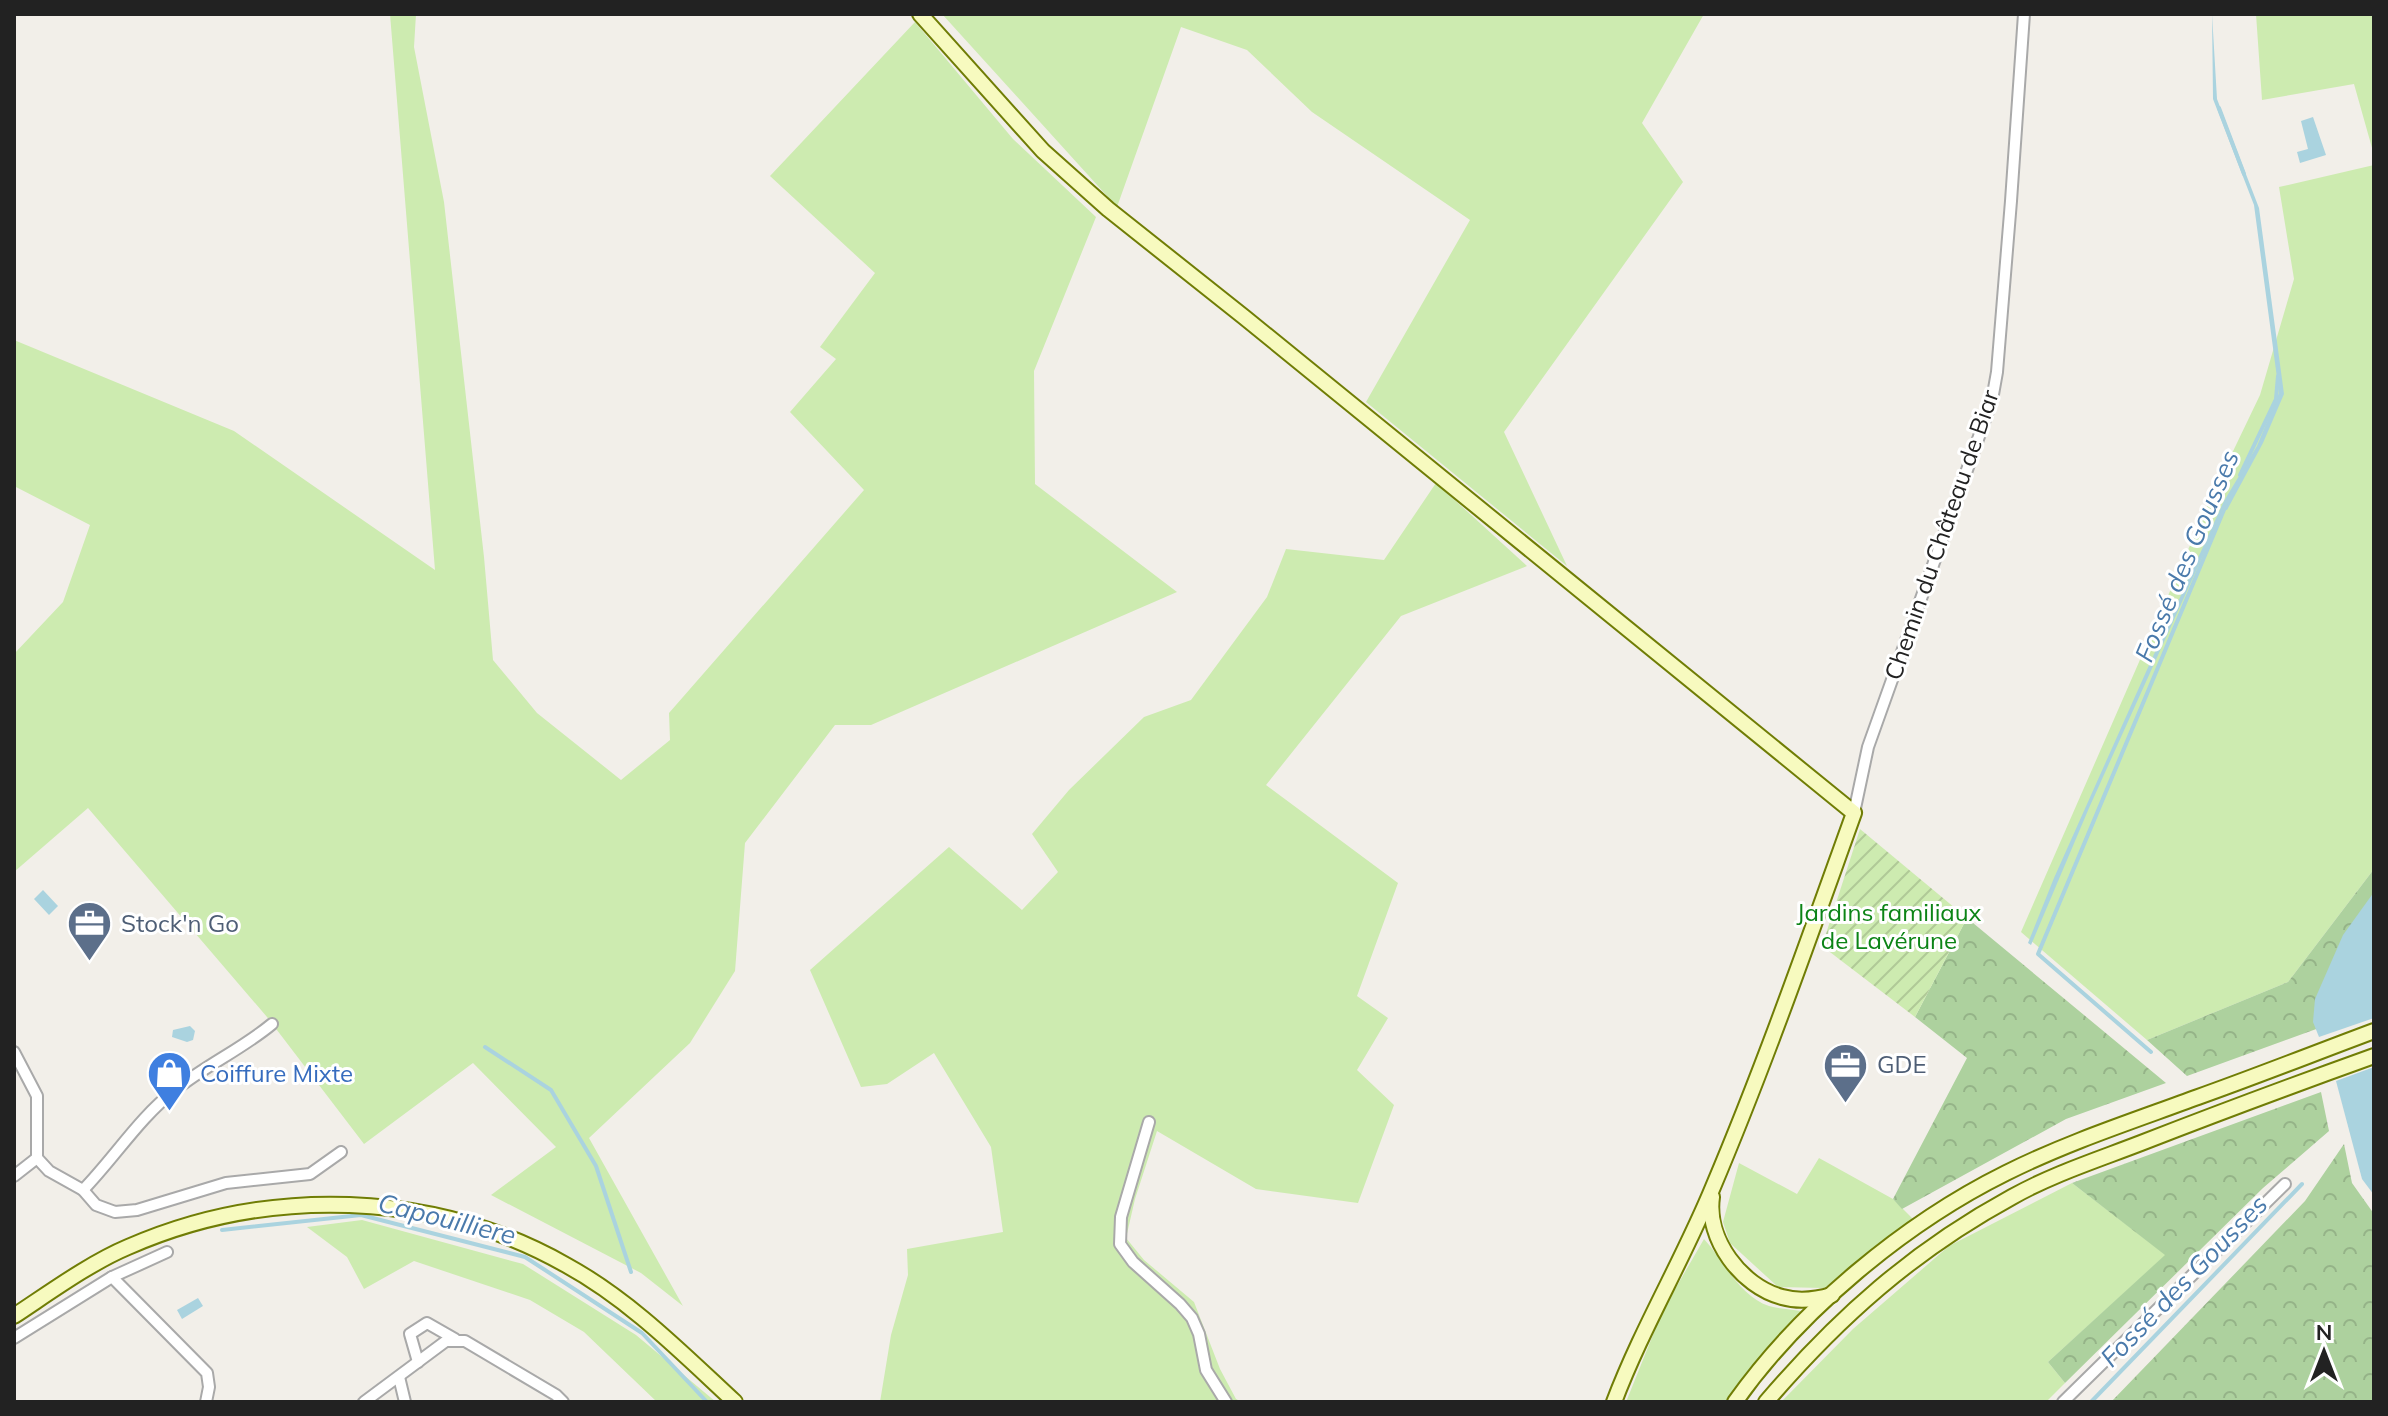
<svg xmlns="http://www.w3.org/2000/svg" width="2388" height="1416" font-family="Mulish,sans-serif">
<style>
.grass{fill:#cdebb0}
.forest{fill:url(#forest-crowns)}
.garden{fill:url(#garden-furrows)}
.water{fill:#aad3df}
.lines{fill:none;stroke-linecap:round;stroke-linejoin:round}
.stream{stroke:#aad3df;stroke-width:4}
.street-casing{stroke:#a9a9a9;stroke-width:14}
.secondary-casing{stroke:#707d05;stroke-width:18}
.street{stroke:#fff;stroke-width:10}
.secondary{stroke:#f7fabf;stroke-width:14}
.labels{text-anchor:middle;stroke-width:6;stroke-linejoin:round;paint-order:stroke}
.street-label{font-size:24px;fill:#222;stroke:#fff}
.park-label{font-size:24px;fill:#0c8416;stroke:#fff}
.service-label{font-size:24px;fill:#4e5e75;stroke:#fff;text-anchor:start}
.shop-label{font-size:24px;fill:#366cbe;stroke:#fff;text-anchor:start}
.water-label{font-size:26px;font-style:italic;fill:#4a7aab;stroke:#fff}
</style>
<defs>
<pattern id="forest-crowns" width="20" height="18" patternUnits="userSpaceOnUse" patternTransform="scale(2)"><rect width="20" height="18" fill="#add19e"/><path d="M2 6a3 3 0 1 1 6 0M12 15a3 3 0 1 1 6 0" fill="none" stroke="#95b388"/></pattern>
<pattern id="garden-furrows" width="10" height="10" patternUnits="userSpaceOnUse" patternTransform="scale(2)"><rect width="10" height="10" fill="#cdebb0"/><path d="M-1 1l2-2M0 10L10 0M9 11l2-2" fill="none" stroke="#b0c997"/></pattern>
</defs>
<rect width="100%" height="100%" fill="#f2efe9"/>
<!-- grass -->
<g class="grass">
<path d="M390,14H416L414,47L444,202L484,557L493,660L537,713L621,780L670,740L669,713L864,490L790,412L836,359L820,347L875,273L770,176L915,22L1013,139L1096,217L1034,371L1035,484L1177,592L871,725H835L745,843L735,971L690,1043L589,1138L683,1306L641,1273L491,1195L556,1147L473,1063L364,1144L267,1017L88,808L14,872V654L63,602L90,525L14,486V340L234,431L435,570Z"/>
<path d="M942,14H1704L1642,123L1683,182L1504,432L1567,566L1366,402L1470,220L1312,112L1247,50L1181,27L1117,207Z"/>
<path d="M2256,14H2374V155L2354,84L2262,100Z"/>
<path d="M2374,165V869L2288,982L2147,1040L2021,932L2212,495L2260,395L2294,279L2279,187Z"/>
<path d="M1436,483L1527,566L1401,616L1266,785L1398,883L1357,996L1388,1018L1357,1070L1394,1105L1358,1203L1256,1189L1157,1131L1135,1199L1126,1238L1144,1260L1194,1302L1220,1369L1236,1399L1242,1402H880L891,1335L908,1275L907,1249L1003,1232L991,1147L934,1053L887,1084L861,1087L810,970L949,847L1022,910L1058,872L1032,834L1069,790L1144,717L1191,700L1267,597L1286,549L1384,560Z"/>
<path d="M1819,1158L1893,1199L1915,1221L1824,1288L1778,1287L1730,1243L1723,1222L1739,1163L1797,1194Z"/>
<path d="M2072,1183L2166,1255L2048,1362L2065,1383L2046,1402H1781L1853,1329L1949,1246Z"/>
<path d="M362,1220L523,1264L636,1335L716,1402H657L584,1332L530,1300L414,1261L364,1289L347,1257L307,1227Z"/>
<path d="M1704,1239C1724,1261 1739,1296 1769,1306C1779,1309 1791,1309 1801,1311L1749,1369L1725,1402H1626L1663,1310Z"/>
</g>
<!-- forest -->
<g class="forest">
<path d="M2374,869V1008L2187,1076L2147,1040L2288,982Z"/>
<path d="M1967,918L2166,1083L2066,1119L1902,1209L1893,1199L1967,1058L1915,1017Z"/>
<path d="M2321,1092L2329,1131L2263,1188L2065,1383L2048,1362L2165,1255L2072,1183Z"/>
<path d="M2344,1144L2352,1183L2374,1214V1402H2111L2305,1201Z"/>
</g>
<!-- garden -->
<path class="garden" d="M1860,829L1967,918L1915,1017L1822,946Z"/>
<!-- water -->
<g class="water">
<path d="M2212,14L2217,99L2259,208L2284,394L2263,443L2227,510L2224,509L2089,808L2031,945L2028,943L2054,878L2150,663L2224,501L2257,446L2279,393L2254,205L2213,99Z"/>
<path d="M2313,117L2326,155L2300,163L2297,152L2308,149L2301,121Z"/>
<path d="M43,890L58,906L49,915L34,899Z"/>
<path d="M2374,892V1018L2319,1037L2313,1022L2315,999L2343,935Z"/>
<path d="M190,1026L195,1031L193,1040L187,1042L172,1037L173,1030Z"/>
<path d="M2374,1067V1195L2362,1179L2336,1081Z"/>
<path d="M198,1298L203,1306L182,1319L177,1310Z"/>
</g>
<g class="lines">
<!-- stream -->
<g class="stream">
<path d="M2219,108L2244,174"/>
<path d="M2240,475L2276,399L2278,376"/>
<path d="M485,1047L551,1090L596,1166L631,1272"/>
<path d="M2151,1052L2038,954L2226,505"/>
<path d="M222,1230L361,1215L525,1257L642,1333L707,1402"/>
<path d="M2091,1402L2302,1184"/>
</g>
<defs>
<g id="street">
<path d="M1854,813L1868,747L1992,400L1997,372L2011,201L2024,14"/>
<path d="M14,1052L37,1096V1158"/>
<path d="M1149,1122L1121,1217L1120,1244L1133,1262L1180,1304L1192,1318L1199,1334L1206,1370L1226,1402"/>
<path d="M37,1158L49,1171L83,1190L96,1205L115,1212L137,1210L226,1183L310,1174L341,1152"/>
<path d="M14,1176L37,1158"/>
<path d="M83,1190C115,1157 139,1118 175,1090C206,1065 242,1049 272,1024"/>
<path d="M112,1277L207,1373L209,1387L206,1402"/>
<path d="M14,1338L112,1277L167,1252"/>
<path d="M418,1362L410,1334L427,1323L455,1339"/>
<path d="M399,1377L405,1402"/>
<path d="M364,1402L446,1341H465L556,1395L563,1402"/>
<path d="M2063,1402L2285,1184"/>
</g>
<g id="secondary">
<path d="M920,14L1043,151L1108,209L1244,317L1854,813C1809,938 1765,1064 1713,1187C1683,1260 1642,1328 1614,1402"/>
<path d="M1712,1197C1706,1239 1741,1286 1782,1297C1799,1302 1815,1300 1832,1295"/>
<path d="M14,1316C49,1293 90,1263 128,1247C267,1186 434,1190 566,1265C630,1300 682,1353 735,1402"/>
<path d="M1735,1402C1800,1310 1905,1223 2006,1173C2068,1142 2133,1121 2198,1097C2257,1076 2315,1053 2374,1031"/>
<path d="M1766,1402C1839,1317 1913,1251 2012,1197C2053,1174 2097,1160 2141,1143C2218,1113 2296,1084 2374,1056"/>
</g>
</defs>
<!-- street casing -->
<use href="#street" class="street-casing"/>
<!-- secondary casing -->
<use href="#secondary" class="secondary-casing"/>
<!-- street -->
<use href="#street" class="street"/>
<!-- secondary -->
<use href="#secondary" class="secondary"/>
</g>
<!-- icons -->
<defs>
<symbol id="office-pin" viewBox="-11 -11 22 30"><path d="M0 17L-7.5 6A9.5 9.5 0 1 1 7.5 6Z" fill="#5c6f8a" stroke="#fff"/><path d="M-6-3h4V-5.5h4V-3h4V5H-6ZM-1-4.5V-3h2v-1.5ZM-6 0V1H6V0Z" fill="#fff"/></symbol>
<symbol id="shop-pin" viewBox="-11 -11 22 30"><path d="M0 17L-7.5 6A9.5 9.5 0 1 1 7.5 6Z" fill="#3f7fe0" stroke="#fff"/><path d="M-5-2.5h2.3a2.7 3.5 0 0 1 5.4 0H5L5.5 6h-11ZM-1.5-2.5h3a1.5 2.3 0 0 0-3 0Z" fill="#fff"/></symbol>
</defs>
<g fill-rule="evenodd">
<use href="#office-pin" x="64" y="898" width="51" height="69"/>
<use href="#office-pin" x="1820" y="1040" width="51" height="69"/>
<use href="#shop-pin" x="144" y="1048" width="51" height="69"/>
</g>
<g class="labels">
<!-- street labels -->
<g class="street-label">
<text transform="translate(1942 535) rotate(-71)" y="8">Chemin du Château de Biar</text>
</g>
<!-- park labels -->
<g class="park-label">
<text x="1889" y="921">Jardins familiaux<tspan x="1889" dy="28">de Lavérune</tspan></text>
</g>
<!-- service labels -->
<g class="service-label">
<text x="121" y="932">Stock'n Go</text>
<text x="1877" y="1073">GDE</text>
</g>
<!-- shop labels -->
<g class="shop-label">
<text x="200" y="1082">Coiffure Mixte</text>
</g>
<!-- water labels -->
<g class="water-label">
<text transform="translate(2187 556) rotate(-67)" y="9">Fossé des Gousses</text>
<text transform="translate(447 1219) rotate(14)" y="9">Capouilliere</text>
<text transform="translate(2184 1281) rotate(-46)" y="9">Fossé des Gousses</text>
</g>
</g>
<!-- border -->
<rect width="2388" height="1416" fill="none" stroke="#222222" stroke-width="32"/>
<!-- north arrow -->
<g transform="translate(2324 1352)" stroke="#ffffff" stroke-width="6" paint-order="stroke">
<path d="M0-6L14 30L0 20L-14 30Z" fill="#222222"/>
<text y="-12" font-size="22" font-weight="bold" text-anchor="middle" fill="#222222">N</text>
</g>
</svg>
